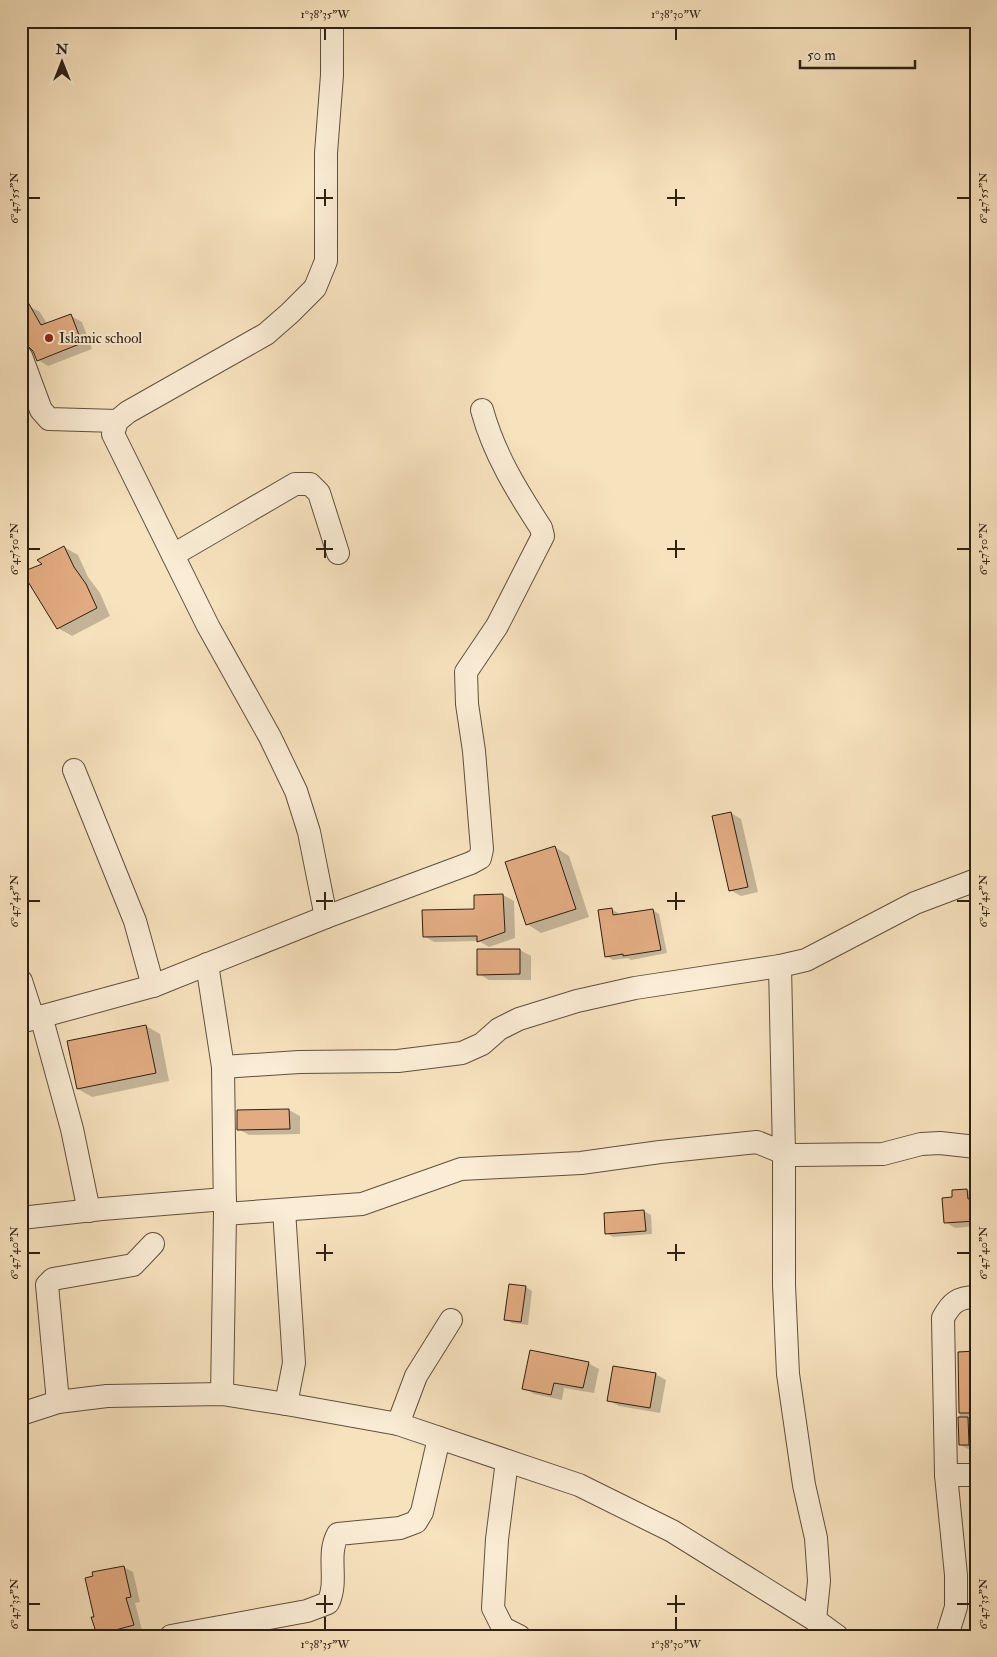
<svg xmlns="http://www.w3.org/2000/svg" width="997" height="1657" font-family="'IM FELL Double Pica',serif">
<style>
.shadow{fill:#0003}
.building{fill:#e2ab82;stroke:#2e2013}
.lines{fill:none;stroke-linecap:round;stroke-linejoin:round}
.minor-casing{stroke:#60503e;stroke-width:24}
.minor{stroke:#faecd5;stroke-width:22}
.ticks{fill:none;stroke:#2e2013;stroke-width:2}
.poi-dot{fill:#8f2418;stroke:#faecd5;stroke-width:2}
.labels{text-anchor:middle;stroke-width:4;stroke-linejoin:round;paint-order:stroke}
.poi-label{font-size:15px;fill:#2e2013;stroke:#faecd5;text-anchor:start}
.neatline{fill:none;stroke:#2e2013;stroke-width:2}
.ticks-label{font-size:12px;text-anchor:middle;fill:#2e2013}
</style>
<rect width="100%" height="100%" fill="#f7e2be"/>
<filter id="stains"><feTurbulence type="fractalNoise" baseFrequency=".004" numOctaves="4"/><feColorMatrix values="0 0 0 0 .2 0 0 0 0 .09 0 0 0 0 .02 0 0 0 .5 -.17"/></filter>
<radialGradient id="worn" r=".72"><stop offset=".6" stop-color="#630" stop-opacity="0"/><stop offset="1" stop-color="#630" stop-opacity=".3"/></radialGradient>
<!-- shadow -->
<g class="shadow">
<path d="M29,306L40,312L47,324L71,316L82,322L92,349L48,366L38,360Z"/>
<path d="M64,547L78,555L88,577L100,593L110,616L72,636L58,628L44,564Z"/>
<path d="M731,813L741,819L758,892L741,896L730,890Z"/>
<path d="M555,847L569,856L589,917L541,933L527,924Z"/>
<path d="M503,895L514,901L515,938L489,947L479,941L434,942L424,936L476,910L475,896Z"/>
<path d="M611,909L618,913V916L653,910L659,914L667,953L631,960L628,958L613,960L606,956Z"/>
<path d="M478,950H520L531,956V980H489L479,974Z"/>
<path d="M146,1026L160,1034L169,1081L92,1097L78,1089Z"/>
<path d="M289,1110L300,1116V1134L249,1135L238,1129Z"/>
<path d="M976,1190V1226L955,1228L945,1222L954,1198L953,1192Z"/>
<path d="M644,1211L651,1215L652,1234L613,1237L606,1233Z"/>
<path d="M526,1287L532,1291L528,1325L512,1323L505,1319Z"/>
<path d="M976,1352V1449H968L960,1445L959,1353Z"/>
<path d="M588,1363L599,1369L594,1393L564,1388L562,1400L534,1394L524,1388Z"/>
<path d="M655,1374L666,1380L660,1413L619,1406L608,1400Z"/>
<path d="M124,1567L133,1572L140,1602L135,1603L142,1630L122,1636H99L98,1635Z"/>
</g>
<!-- building -->
<g class="building">
<path d="M21,290L41,325L71,314L82,343L37,361L33,351L26,344L21,332Z"/>
<path d="M64,546L74,567L86,584L97,608L57,629L22,572L42,564L37,560Z"/>
<path d="M731,812L748,887L729,891L712,816Z"/>
<path d="M555,846L576,909L526,925L505,862Z"/>
<path d="M503,894L505,932L477,942V936L423,937L422,910L474,909V895Z"/>
<path d="M612,908L613,915L653,909L661,950L623,956V954L605,957L598,910Z"/>
<path d="M477,949H520V974L477,975Z"/>
<path d="M146,1025L156,1073L77,1089L67,1041Z"/>
<path d="M289,1109L290,1129L237,1130V1110Z"/>
<path d="M967,1189L968,1199L976,1198V1221L944,1223L942,1198L952,1197V1190Z"/>
<path d="M644,1210L646,1231L605,1234L604,1213Z"/>
<path d="M509,1284L526,1286L521,1322L504,1320Z"/>
<path d="M530,1350L589,1362L583,1388L554,1383L551,1395L522,1389Z"/>
<path d="M976,1351V1413H959L958,1352Z"/>
<path d="M613,1366L656,1373L650,1408L607,1401Z"/>
<path d="M958,1417H968L969,1445H959Z"/>
<path d="M124,1566L131,1597L126,1598L134,1625L97,1635L91,1617H94L85,1578L93,1576L92,1572Z"/>
</g>
<g class="lines">
<defs>
<g id="minor">
<path d="M21,356L41,410L49,419L117,421"/>
<path d="M173,555L295,484H310L319,493L338,553"/>
<path d="M74,770L135,921L153,986"/>
<path d="M326,917L309,832L296,791L270,737L208,626L113,434L117,421L128,412L266,334L290,313L315,288L326,261V153L332,75V21"/>
<path d="M207,964L223,1067L225,1214L222,1394"/>
<path d="M21,981L33,1018"/>
<path d="M41,1016L72,1129L89,1211"/>
<path d="M21,1022L153,986L326,917L471,863L480,858L482,849L474,751L467,704L466,672L497,626L543,536L541,528C517,491 494,454 482,410"/>
<path d="M223,1067L299,1062L398,1061L462,1053L482,1044L499,1029L519,1019L577,1001L635,988L780,966L806,960L915,903L976,880"/>
<path d="M284,1210L294,1363L286,1404"/>
<path d="M225,1214L362,1204L461,1169L581,1163L660,1152L757,1142L784,1153L780,966"/>
<path d="M21,1218L102,1209L225,1199"/>
<path d="M58,1402L47,1285L53,1279L133,1265L153,1244"/>
<path d="M21,1414L58,1402L107,1396L222,1394L286,1404L398,1424L579,1485L672,1531L815,1620L837,1636"/>
<path d="M398,1424L416,1376L451,1320"/>
<path d="M507,1461L497,1539L493,1608L503,1628L519,1636"/>
<path d="M946,1475H976"/>
<path d="M815,1620L819,1581L816,1538L804,1485L788,1374L784,1285V1153L795,1155L883,1154L921,1144L940,1143L976,1147"/>
<path d="M171,1636L307,1611L328,1603C339,1581 326,1555 338,1534L400,1528L416,1522L422,1512L439,1438"/>
<path d="M947,1636L956,1607V1575L946,1475L943,1318C951,1303 958,1297 976,1297"/>
</g>
</defs>
<!-- minor casing -->
<use href="#minor" class="minor-casing"/>
<!-- minor -->
<use href="#minor" class="minor"/>
</g>
<!-- ticks -->
<path class="ticks" d="M325,28V40M676,28V40M325,189V206M676,189V206M28,198H40M316,198H333M667,198H685M957,198H970M325,540V558M676,540V558M28,549H40M316,549H333M667,549H685M957,549H970M325,892V910M676,892V910M28,901H40M316,901H333M667,901H685M957,901H970M325,1244V1261M676,1244V1261M28,1253H40M316,1253H333M667,1253H685M957,1253H970M325,1595V1613M676,1595V1613M28,1604H40M316,1604H333M667,1604H685M957,1604H970M325,1617V1630M676,1617V1630"/>
<!-- markers -->
<circle class="poi-dot" cx="49" cy="338" r="5"/>
<g class="labels">
<!-- poi labels -->
<g class="poi-label">
<text x="59" y="343">Islamic school</text>
</g>
</g>
<!-- margin -->
<rect width="997" height="1657" fill="none" stroke="#f7e2be" stroke-width="55"/>
<!-- north arrow -->
<g transform="translate(62 62)" stroke="#faecd5" stroke-width="4" paint-order="stroke">
<path d="M0-4L9 19L0 12L-9 19Z" fill="#2e2013"/>
<text y="-8" font-size="14" font-weight="bold" text-anchor="middle" fill="#2e2013">N</text>
</g>
<!-- scale -->
<path d="M800 60v8h115v-8" fill="none" stroke="#2e2013" stroke-width="2.5"/>
<text x="807" y="60" font-size="15" fill="#2e2013" stroke="#faecd5" stroke-width="4" paint-order="stroke">50 m</text>
<rect x="28" y="28" width="942" height="1602" class="neatline"/>
<g class="ticks-label">
<text x="325" y="18">1°38'35"W</text>
<text x="676" y="18">1°38'30"W</text>
<text transform="translate(14 198) rotate(-90)" y="4">6°47'55"N</text>
<text transform="translate(983 198) rotate(-90)" y="4">6°47'55"N</text>
<text transform="translate(14 549) rotate(-90)" y="4">6°47'50"N</text>
<text transform="translate(983 549) rotate(-90)" y="4">6°47'50"N</text>
<text transform="translate(14 901) rotate(-90)" y="4">6°47'45"N</text>
<text transform="translate(983 901) rotate(-90)" y="4">6°47'45"N</text>
<text transform="translate(14 1253) rotate(-90)" y="4">6°47'40"N</text>
<text transform="translate(983 1253) rotate(-90)" y="4">6°47'40"N</text>
<text transform="translate(14 1604) rotate(-90)" y="4">6°47'35"N</text>
<text transform="translate(983 1604) rotate(-90)" y="4">6°47'35"N</text>
<text x="325" y="1648">1°38'35"W</text>
<text x="676" y="1648">1°38'30"W</text>
</g>
<rect width="100%" height="100%" filter="url(#stains)"/>
<rect width="100%" height="100%" fill="url(#worn)"/>
</svg>
